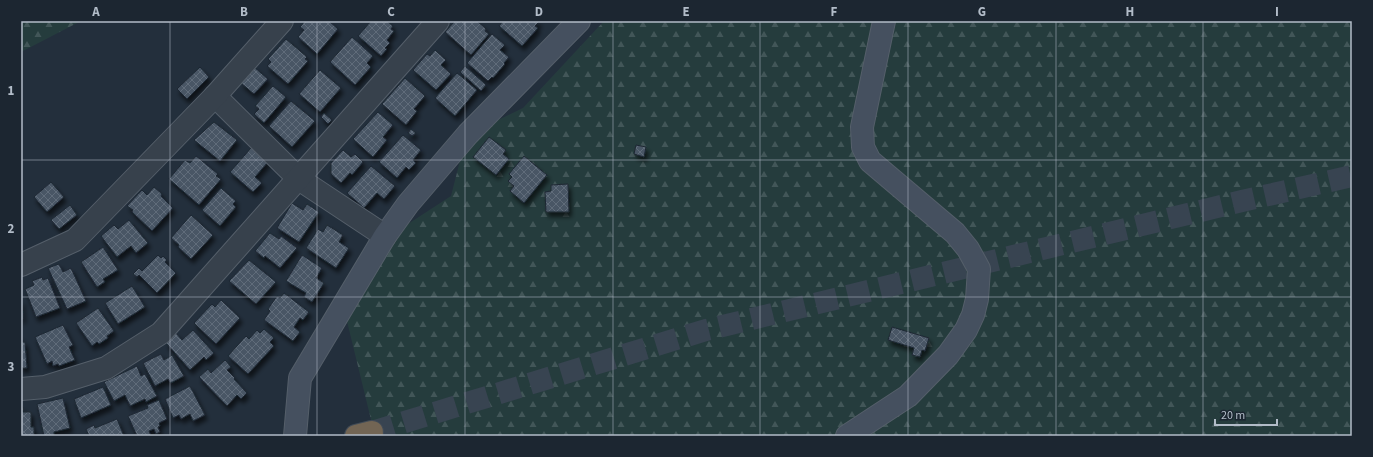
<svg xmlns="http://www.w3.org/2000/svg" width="1373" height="457" font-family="'Source Sans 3',sans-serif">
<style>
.forest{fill:url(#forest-firs)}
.building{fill:url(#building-cross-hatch);stroke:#1e2833;filter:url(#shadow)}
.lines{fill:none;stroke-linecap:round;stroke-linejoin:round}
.highway-tunnel{stroke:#384451;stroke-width:22;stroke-dasharray:22 11;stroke-linecap:butt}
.street-casing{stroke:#555f6a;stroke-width:24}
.secondary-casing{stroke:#555f6a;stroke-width:24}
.highway-casing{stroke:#424c57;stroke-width:24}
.street{stroke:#37414c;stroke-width:22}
.secondary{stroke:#45505f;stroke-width:22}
.highway{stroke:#726554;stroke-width:22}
.grid{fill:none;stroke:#b2bcc8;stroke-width:1;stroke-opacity:0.55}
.neatline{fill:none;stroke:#b2bcc8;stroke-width:1.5}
.grid-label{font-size:13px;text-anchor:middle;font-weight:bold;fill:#b2bcc8}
</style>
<defs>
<pattern id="forest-firs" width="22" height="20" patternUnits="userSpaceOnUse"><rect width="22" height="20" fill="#253c3d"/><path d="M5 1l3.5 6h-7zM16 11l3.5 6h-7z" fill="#425658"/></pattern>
<pattern id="building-cross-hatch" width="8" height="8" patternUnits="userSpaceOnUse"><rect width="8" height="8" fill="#495665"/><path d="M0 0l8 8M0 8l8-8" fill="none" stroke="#616c7a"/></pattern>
<filter id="shadow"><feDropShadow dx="2.5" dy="4.5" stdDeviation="2" flood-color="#0009"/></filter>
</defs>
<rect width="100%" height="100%" fill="#232f3c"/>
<!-- forest -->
<g class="forest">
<path d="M21,21H81L21,52Z"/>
<path d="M604,21H1352V436H375L345,313L388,237L451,196L464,145L494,122L523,108Z"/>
</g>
<!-- building -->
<g class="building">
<path d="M305,21H329L338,29L317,54L298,37L304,30L300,27Z"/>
<path d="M371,21H387L393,26L391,29L394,31L387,40L390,43L385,48L387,49L381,56L358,36Z"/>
<path d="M455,21H460L461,23L463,21H477L486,29L485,31L489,34L471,55L445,32Z"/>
<path d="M503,21H539V22L535,26L538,28L522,46L499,26Z"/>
<path d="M492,34L505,45L500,50L509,57L504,63L505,64L493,78L492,77L488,81L467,63Z"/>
<path d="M352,37L373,56L367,63L371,67L355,85L330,62Z"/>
<path d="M286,39L307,57L305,59L308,61L288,84L267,66L271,62L268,59Z"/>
<path d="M435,50L446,60L441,65L451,74L436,90L413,70L427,54L430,56Z"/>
<path d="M465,66L486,85L481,91L460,72Z"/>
<path d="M200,67L209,77L187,99L177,89Z"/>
<path d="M254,67L268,79L254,94L241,83Z"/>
<path d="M320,70L341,88L320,112L299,94Z"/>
<path d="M457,73L477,90L455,116L435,98Z"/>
<path d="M405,78L425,96L414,109L417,111L406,125L382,104Z"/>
<path d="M273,86L286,97L264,123L254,114L259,109L255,106Z"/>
<path d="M291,101L315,121L292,147L269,126Z"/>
<path d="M378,112L393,125L383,137L387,140L373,157L353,139Z"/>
<path d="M324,113L332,120L328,124L321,117Z"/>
<path d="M214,122L237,140L220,161L194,140Z"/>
<path d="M411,129L416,133L412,136L408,133Z"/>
<path d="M403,135L421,150L413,160L416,163L409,170L406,167L397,178L379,162Z"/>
<path d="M489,137L506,150L503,154L509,159L496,175L473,157Z"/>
<path d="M636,145L646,147L644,157L634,154Z"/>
<path d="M252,147L268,162L255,177L262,183L253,192L230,172Z"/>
<path d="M343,150L351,157L355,154L363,162L352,175L350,173L341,183L331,174V163Z"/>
<path d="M196,156L218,174L216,176L221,179L199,205L169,179L185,160L190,163Z"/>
<path d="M524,156L547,175L524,203L510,191L514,186L508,181L512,177L509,174Z"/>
<path d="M371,166L395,186L384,199L377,193L364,208L347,193Z"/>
<path d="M51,182L64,197L47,212L34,197Z"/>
<path d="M568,184L569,212H546L545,192L551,191V185Z"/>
<path d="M154,187L162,194L161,196L173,208L152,231L132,212L133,210L127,206L142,190L147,195Z"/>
<path d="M221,188L236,201L233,204L236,207L220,226L202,210Z"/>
<path d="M292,203L303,210L307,204L319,212L299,242L277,228Z"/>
<path d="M70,205L77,215L59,229L51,220Z"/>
<path d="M191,215L213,235L191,259L178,247L179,245L171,238Z"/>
<path d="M129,220L148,243L136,253L131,246L117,257L101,236L114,225L118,229Z"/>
<path d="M327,225L343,235L339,242L349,248L336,268L306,248L318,229L323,232Z"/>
<path d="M270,233L279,239L281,236L297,248L280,268L265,256L264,258L255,251Z"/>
<path d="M103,247L118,270L103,279L105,282L97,287L81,262Z"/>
<path d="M158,255L161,258L163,256L167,260L165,262L176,273L157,293L139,275L137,277L133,274L139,268L142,271Z"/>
<path d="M302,255L322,268L316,278L324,283L312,302L304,297L306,293L286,281Z"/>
<path d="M249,260L276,282L256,304L229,281Z"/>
<path d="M59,264L63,272L71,268L86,301L67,309L48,268Z"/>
<path d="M42,277L43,280L48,278L60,308L36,317L25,289L34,285L32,281Z"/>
<path d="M132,286L145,307L118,324L105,303Z"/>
<path d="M284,293L309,312L303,320L300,318L294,327L300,332L293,341L264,320L270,311L268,309L277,296L280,298Z"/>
<path d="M21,300H22L23,319H21Z"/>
<path d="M221,300L240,318L216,344L194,323L212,304L215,307Z"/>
<path d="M98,308L114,331L107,336L108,338L99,344L97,342L92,346L76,323Z"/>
<path d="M63,325L73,345L69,347L75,360L59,366L58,364L53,366L52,361L47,364L35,337Z"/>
<path d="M892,327L929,338L925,351L922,350L920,357L912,355L914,348L888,340Z"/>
<path d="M264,329L274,338L270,342L274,346L248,374L228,356L246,336L249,339L257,330L260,333Z"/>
<path d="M193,330L214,353L206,360L204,357L190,370L166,343L176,333L182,340Z"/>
<path d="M21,336L22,342H25L27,368H21Z"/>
<path d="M161,354L164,360L172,355L184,376L171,383L168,379L155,386L143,363Z"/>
<path d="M225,360L231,367L227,370L235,378L234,379L247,393L241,399L237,395L227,406L199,377L208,369L211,373Z"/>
<path d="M137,366L141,376L145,374L157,396L146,402L145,399L130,406L125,395L114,401L104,382Z"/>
<path d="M190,386L205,415L193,421L190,414L181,419L179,415L173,418L165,399Z"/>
<path d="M103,387L111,405L81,418L74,399Z"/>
<path d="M63,398L70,428L54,432V436H44L37,404Z"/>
<path d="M159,400L167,419L159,423L160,426L158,427L160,432L156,434L154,429L149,431L151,436H137L128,416L148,408L147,405Z"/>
<path d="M21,407H23V412H31V427H34V436H21Z"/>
<path d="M117,419L124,436H89L86,429L94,425L95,428Z"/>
</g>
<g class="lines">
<!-- highway-tunnel -->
<path class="highway-tunnel" d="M372,432L706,330L1242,201L1352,176"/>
<defs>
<g id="street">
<path d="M215,96L299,179L385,236"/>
<path d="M21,265L75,240L215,96L282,21"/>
<path d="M21,389L45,387L106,368L161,333L438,21"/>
</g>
<g id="secondary">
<path d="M295,436L300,378L385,236L408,204L468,134L579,21"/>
<path d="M847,436L908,396L948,355L966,330L973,315L977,299L979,269L968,249L955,233L870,161L863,147L862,127L884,21"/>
</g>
<path id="highway" d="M356,436L372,432"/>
</defs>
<!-- street casing -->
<use href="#street" class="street-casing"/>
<!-- secondary casing -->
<use href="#secondary" class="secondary-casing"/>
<!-- highway casing -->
<use href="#highway" class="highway-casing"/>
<!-- street -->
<use href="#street" class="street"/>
<!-- secondary -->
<use href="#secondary" class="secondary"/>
<!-- highway -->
<use href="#highway" class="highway"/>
</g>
<!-- grid -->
<path class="grid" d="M170,21V436M317,21V436M465,21V436M613,21V436M760,21V436M908,21V436M1056,21V436M1203,21V436M21,160H1352M21,297H1352"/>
<!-- border -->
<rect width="1373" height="457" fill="none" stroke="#1c2631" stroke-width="44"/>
<!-- scale -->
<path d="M1215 419v6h62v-6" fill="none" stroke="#b2bcc8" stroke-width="2"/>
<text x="1221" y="419" font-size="12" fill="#b2bcc8" stroke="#1c2631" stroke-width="3" paint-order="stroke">20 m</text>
<rect x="22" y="22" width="1329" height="413" class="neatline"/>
<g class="grid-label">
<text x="96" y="16">A</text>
<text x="244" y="16">B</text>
<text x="391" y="16">C</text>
<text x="539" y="16">D</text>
<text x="686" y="16">E</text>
<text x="834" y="16">F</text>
<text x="982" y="16">G</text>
<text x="1130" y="16">H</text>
<text x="1277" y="16">I</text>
<text x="11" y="95">1</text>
<text x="11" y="233">2</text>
<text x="11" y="371">3</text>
</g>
</svg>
